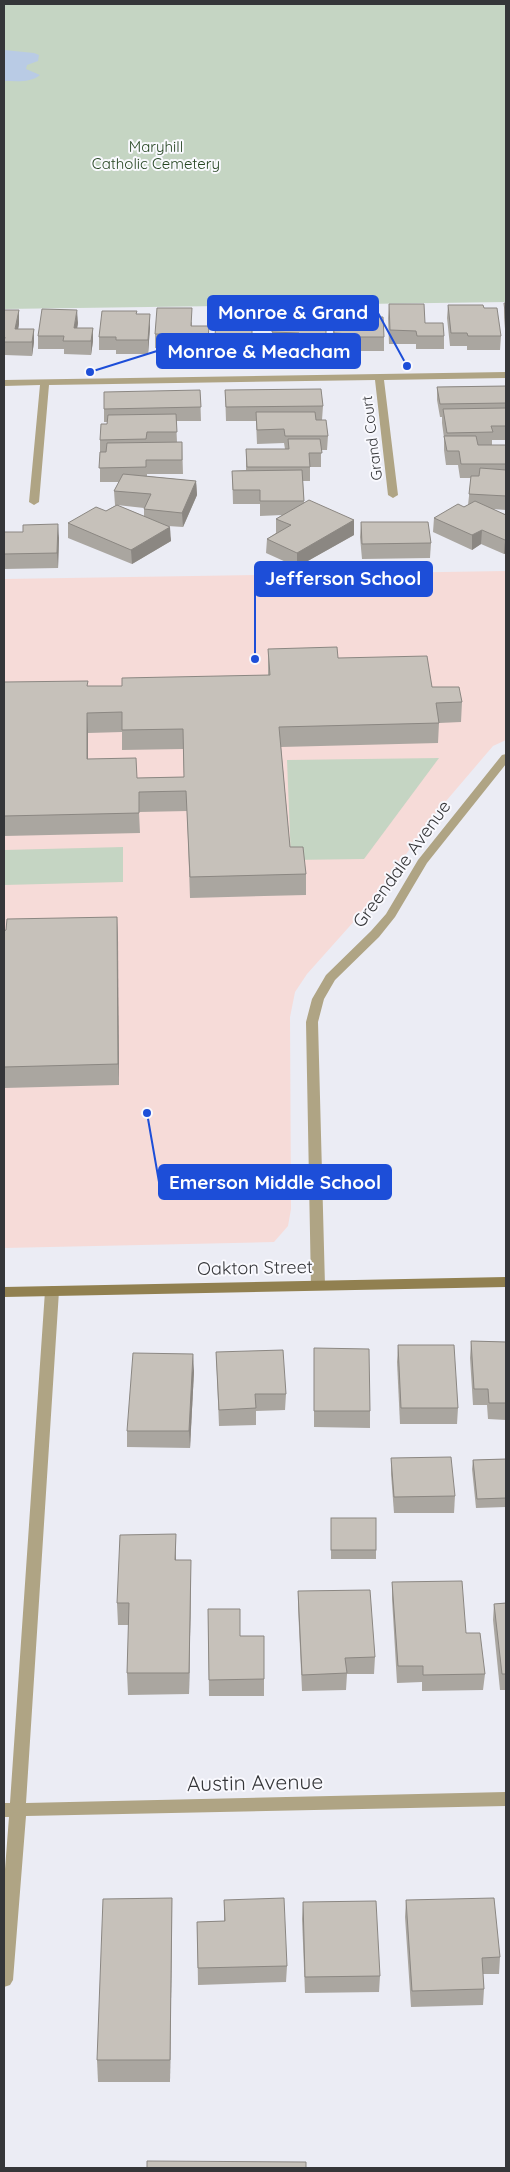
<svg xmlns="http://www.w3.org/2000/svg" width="510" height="2172" font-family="Quicksand,sans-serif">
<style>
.education{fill:#f6dbd8}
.green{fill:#c5d5c3}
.water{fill:#b9cbe5}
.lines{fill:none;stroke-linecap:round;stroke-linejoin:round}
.minor{fill:#afa484;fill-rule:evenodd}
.secondary{fill:#918050;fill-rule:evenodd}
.wall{fill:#aaa6a0;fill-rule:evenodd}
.shaded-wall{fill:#8b8782}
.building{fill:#c6c1ba;stroke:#8b8782;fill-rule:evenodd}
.labels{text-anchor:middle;stroke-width:4;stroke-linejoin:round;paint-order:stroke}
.far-park-label{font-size:15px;fill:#254521;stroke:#f9f9fe}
.far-street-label{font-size:15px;fill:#353639;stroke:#f9f9fe}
.street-label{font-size:18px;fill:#353639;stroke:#f9f9fe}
.near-street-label{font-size:21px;fill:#353639;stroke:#f9f9fe}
.leader{fill:none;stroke:#1d4ed8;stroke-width:2}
.callout-dot{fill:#1d4ed8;stroke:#f9f9fe;stroke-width:2}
.callout{fill:#1d4ed8;stroke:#1d4ed8;stroke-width:2}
.callout-label{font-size:19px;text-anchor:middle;font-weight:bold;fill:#fff}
</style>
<rect width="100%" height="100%" fill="#ebecf4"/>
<!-- education -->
<path class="education" d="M506,571V740L493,746L435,814L373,900L307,974L295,992L290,1017L291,1209L288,1226L274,1242L4,1248V579Z"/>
<!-- green -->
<g class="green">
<path d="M4,4H506V302L4,309Z"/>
<path d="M439,758L364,859L291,860L287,760Z"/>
<path d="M123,847V882L4,885V850Z"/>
</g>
<!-- water -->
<path class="water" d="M4,50L34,53L39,55L38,61L27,65L26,69L40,75C31,83 16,81 4,81Z"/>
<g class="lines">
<!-- minor -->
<g class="minor">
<path d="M506,372V378L384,380L398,495L393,498L388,495L375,380L49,385L39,502L34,505L29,502L40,385L4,386V380Z"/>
<path d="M506,754V764L427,863L395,917L379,937L335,980L324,999L318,1022L325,1286L323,1289H313L311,1286L306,1022L312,999L326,975L371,931L386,914L418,860L502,755Z"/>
<path d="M52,1286L57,1288L59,1291L26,1803L506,1792V1806L26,1816L13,1980L10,1985L4,1987V1882L9,1817H4V1803H10L45,1291L47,1288Z"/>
</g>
<!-- secondary -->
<path class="secondary" d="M506,1277V1287L4,1297V1287Z"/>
</g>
<!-- wall -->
<g class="wall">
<path d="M268,300L267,319H252V353H215V339L243,312Z"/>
<path d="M504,303H506V341L504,317Z"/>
<path d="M389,304L425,323L444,336V349H416V344H389L388,318Z"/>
<path d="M448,305L484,308L501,336L500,350H467V346H450L447,318Z"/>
<path d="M333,307L368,317L384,337V351H350V347H333Z"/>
<path d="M4,310H19V324L18,329H34V342L32,356L5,355V350H4Z"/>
<path d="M137,314L150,327L148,354H116V350H99V337Z"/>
<path d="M192,322V326L209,340V353H181V348H155V334Z"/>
<path d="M78,323L77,328H93V341L91,355L64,354V349H38V336Z"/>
<path d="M308,325H326V352L299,351V346H272V332Z"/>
<path d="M506,386V440H492V445H506V510L493,509L506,515V553L504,554L481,544L472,550L433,532L434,518L468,505L471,478H460L458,465H446L444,450V438L442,423V417H440L437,400V387Z"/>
<path d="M200,390L201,421H176L177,442H182L183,474H147V476L196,481L197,495L183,527L168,526L171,541L132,564L68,538V523L106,511L116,505H115L114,491L119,482H100V440L107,424V422H104V409ZM117,505L144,508V516Z"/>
<path d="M225,390L323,406L322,420L328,436L327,450H321V467H310V481H303L304,503L354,520V535L297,567L266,553L267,539L276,533V519L282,515L260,516V504H233L232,471L246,470V449H285L284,443L257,444L256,421H226Z"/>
<path d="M361,522L431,543L430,558L362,559L360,537Z"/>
<path d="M4,532L59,538L58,568L4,569Z"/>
<path d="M268,649L338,658L432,687L462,702L461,722L439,723L438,743L281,747L290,847L306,874V895L190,898L187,811L139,812L140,833L4,836V682L88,686H122L268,675ZM122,732V750L183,749L184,777L137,778L88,759V733Z"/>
<path d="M117,917L119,1085L4,1088V931Z"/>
<path d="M471,1341L506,1342V1420L488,1419L487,1405H473L470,1358Z"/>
<path d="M398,1345L458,1408L457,1424H400L397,1362Z"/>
<path d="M314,1348L370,1411V1428L314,1427Z"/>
<path d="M216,1352L286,1394L285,1410L256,1411V1425L219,1426Z"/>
<path d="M194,1371L190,1448L127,1447V1431Z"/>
<path d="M391,1458L455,1496L454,1513H394L391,1474Z"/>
<path d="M506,1459V1507L476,1508L472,1469L473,1460Z"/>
<path d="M331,1518L376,1550V1559H331Z"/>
<path d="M176,1560L191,1581L189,1694L128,1695L127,1673L129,1625H118L117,1603Z"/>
<path d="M392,1582L466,1633L485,1674L483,1690L422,1691V1682L397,1683L392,1599Z"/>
<path d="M298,1591L375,1657L374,1674H347L346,1690L302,1691L298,1607Z"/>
<path d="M506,1603V1690H500L493,1620L494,1604Z"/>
<path d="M208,1609L240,1636H264V1696H209Z"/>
<path d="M172,1898V1920L170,2082H98L97,2060Z"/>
<path d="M224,1900L287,1966L286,1982L198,1985L197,1922L224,1921Z"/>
<path d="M406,1900L500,1957L499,1974H483L484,1989L483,2005L411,2007L405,1917Z"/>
<path d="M303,1902L380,1976L379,1992L305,1993L302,1919Z"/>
</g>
<!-- shaded-wall -->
<g class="shaded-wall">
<path d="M19,310V324L16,342L15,329Z"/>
<path d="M77,310L78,323L75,341L74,328Z"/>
<path d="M150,314V327L148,354V340Z"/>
<path d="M93,328V341L91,355V341Z"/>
<path d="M34,329V342L32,356V342Z"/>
<path d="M196,481L197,495L183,527L182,513Z"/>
<path d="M354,520V535L297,567V553Z"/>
<path d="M58,524L59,538L58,568L57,553Z"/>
<path d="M170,527L171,541L132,564L131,550Z"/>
<path d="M482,530L481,544L472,550V535Z"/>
<path d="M506,539V553L504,554L505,540Z"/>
<path d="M87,713L88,733V779L87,759Z"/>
<path d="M117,917L118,937L119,1085L118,1064Z"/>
<path d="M193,1354L194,1371L190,1448L189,1431Z"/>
<path d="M176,1534V1581L175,1560Z"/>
<path d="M191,1560V1581L189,1694V1673Z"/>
<path d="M172,1898V1920L170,2082V2060Z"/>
</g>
<!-- building -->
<g class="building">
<path d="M504,303H506V321Z"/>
<path d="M389,304H424L425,323H443L444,336H417L416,331L390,330Z"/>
<path d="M448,305H483L484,308H497L501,336H468L467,333H451Z"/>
<path d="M273,306H308V325H326V338H299V333L272,332Z"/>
<path d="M333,307H367L368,317H383L384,337H350V334L334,333Z"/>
<path d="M157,308H192L191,326H209L208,340L181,339V334H155Z"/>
<path d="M42,309L77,310L74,328H93L91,341H63L64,336H38Z"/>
<path d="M4,310H19L15,329H34L32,342H4L5,337H4Z"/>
<path d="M102,311H137L136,314H150L148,340H116V337H99Z"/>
<path d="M216,312H252V339H215Z"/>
<path d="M506,386V403L440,404L437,387Z"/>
<path d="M321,389L323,406L226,407L225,390Z"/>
<path d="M200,390L201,407L104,409V392Z"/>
<path d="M506,408V426H491L493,432L447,433L443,409Z"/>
<path d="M256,412H315L316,420H326L328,436H285L284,429L257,430Z"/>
<path d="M176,414L177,432H147L146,439L100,440L101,424H107L108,415Z"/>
<path d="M444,436H476L478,445H506V464H461L459,451H447Z"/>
<path d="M288,439H320L322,453H309L310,467H247L246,449H289Z"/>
<path d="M182,442V460H146V467L99,468L100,452H106L107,443Z"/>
<path d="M480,468L506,470V496L469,494L471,476H479Z"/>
<path d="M302,470L304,501H260V490H233L232,471Z"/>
<path d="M123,474L196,481L182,513L144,509L151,494L114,491Z"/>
<path d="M309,500L354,520L297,553L267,539L291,525L276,519Z"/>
<path d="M475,501L506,515V539L505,540L482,530L472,535L434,518L458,504L464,507Z"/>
<path d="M117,505L170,527L131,550L68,523L96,507L106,511Z"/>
<path d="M361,522H428L431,543L362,544Z"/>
<path d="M58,524L57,553L4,554V532H23V525Z"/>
<path d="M337,647L338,658L427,656L432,687H459L462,702L436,703L439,723L279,727L290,847H303L306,874L190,877L186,791L139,792V813L4,816V682L88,681L87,686H122V678L270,675L268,649ZM122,712V730L183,729L184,777L137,778L136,758L87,759V713Z"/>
<path d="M117,917L118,1064L4,1067V931L6,930L7,919Z"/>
<path d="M471,1341L506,1342V1403H489L488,1389H474Z"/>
<path d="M398,1345H454L458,1408H401Z"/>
<path d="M314,1348L369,1349L370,1411H314Z"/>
<path d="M283,1350L286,1394H255L256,1408L219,1410L216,1352Z"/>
<path d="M133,1353L193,1354L189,1431H127Z"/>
<path d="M451,1457L455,1496L394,1497L391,1458Z"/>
<path d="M506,1459V1498L477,1499L473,1460Z"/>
<rect x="331" y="1518" width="45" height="32"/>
<path d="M176,1534L175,1560H191L189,1673H127L129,1603H117L120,1535Z"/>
<path d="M462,1581L466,1633H480L485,1674L423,1675V1666H398L392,1582Z"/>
<path d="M370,1590L375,1657L345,1658L347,1673L302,1675L298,1591Z"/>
<path d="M506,1603V1674H502L494,1604Z"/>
<path d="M208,1609H240V1636H264V1679L209,1680Z"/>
<path d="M172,1898L170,2060H97L103,1899Z"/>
<path d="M284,1898L287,1966L198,1968L197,1922L225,1921L224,1900Z"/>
<path d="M494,1898L500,1957L482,1958L484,1989L412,1991L406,1900Z"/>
<path d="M376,1901L380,1976L305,1977L303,1902Z"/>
<path d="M147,2161L306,2162V2168H147Z"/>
</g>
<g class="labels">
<!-- far-park labels -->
<g class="far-park-label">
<text x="156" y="152">Maryhill<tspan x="156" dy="17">Catholic Cemetery</tspan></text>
</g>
<!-- far-street labels -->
<g class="far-street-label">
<text transform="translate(372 438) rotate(-97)" y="5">Grand Court</text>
</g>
<!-- street labels -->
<g class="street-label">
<text transform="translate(402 864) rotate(-54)" y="6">Greendale Avenue</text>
<text transform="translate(255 1268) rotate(-1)" y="6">Oakton Street</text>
</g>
<!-- near-street labels -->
<g class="near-street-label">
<text transform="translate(255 1783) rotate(-1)" y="7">Austin Avenue</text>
</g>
</g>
<!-- callouts -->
<path class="leader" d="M407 366L378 313M90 372L157 351M255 659L255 579M147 1113L159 1182"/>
<g class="callout-dot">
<circle cx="407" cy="366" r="5"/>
<circle cx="90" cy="372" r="5"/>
<circle cx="255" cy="659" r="5"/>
<circle cx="147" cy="1113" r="5"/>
</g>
<g class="callout">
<rect x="208" y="296" width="170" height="34" rx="5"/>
<rect x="157" y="334" width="203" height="34" rx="5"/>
<rect x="255" y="562" width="177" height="34" rx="5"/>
<rect x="159" y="1165" width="232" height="34" rx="5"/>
</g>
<g class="callout-label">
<text x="293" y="319">Monroe &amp; Grand</text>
<text x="259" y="358">Monroe &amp; Meacham</text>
<text x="343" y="585">Jefferson School</text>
<text x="275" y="1189">Emerson Middle School</text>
</g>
<!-- border -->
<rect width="510" height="2172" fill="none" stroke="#353639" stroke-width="10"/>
</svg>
